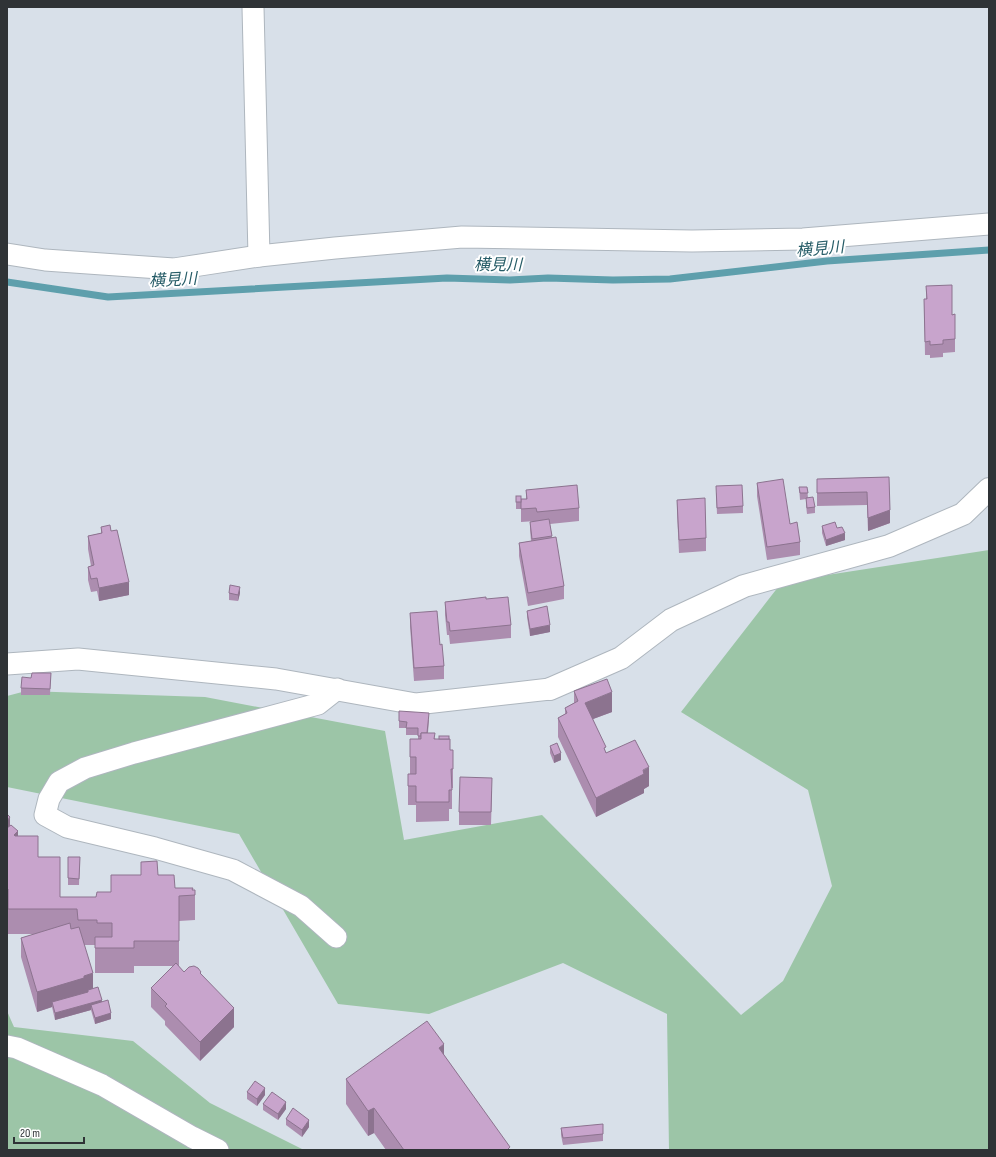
<svg xmlns="http://www.w3.org/2000/svg" width="996" height="1157" font-family="'Sofia Sans Condensed','Noto Sans JP',sans-serif">
<style>
.green{fill:#9cc5a7}
.lines{fill:none;stroke-linecap:round;stroke-linejoin:round}
.stream{stroke:#5e9fac;stroke-width:7}
.minor-casing{stroke:#aeb6be;stroke-width:23}
.tertiary-casing{stroke:#aeb6be;stroke-width:24}
.minor{stroke:#fff;stroke-width:21}
.tertiary{stroke:#fff;stroke-width:22}
.wall{fill:#ac8daf}
.shaded-wall{fill:#8c738f}
.building{fill:#c8a4cc;stroke:#8c738f}
.labels{text-anchor:middle;stroke-width:4;stroke-linejoin:round;paint-order:stroke}
.water-label{font-size:16px;font-style:italic;fill:#265c67;stroke:#fff}
</style>
<rect width="100%" height="100%" fill="#d8e0e9"/>
<!-- green -->
<g class="green">
<path d="M989,550V1150H669L667,1014L563,963L429,1014L338,1004L239,834L7,787V696L26,691L205,697L385,731L404,840L542,815L741,1015L783,981L832,886L808,790L681,712L782,582Z"/>
<path d="M7,1011L14,1027L133,1041L210,1103L304,1150H7Z"/>
</g>
<g class="lines">
<!-- stream -->
<path class="stream" d="M7,282L108,297L447,278L510,280L548,278L613,280L670,279L827,261L989,250"/>
<defs>
<g id="minor">
<path d="M253,7L259,256"/>
<path d="M7,254L45,260L174,269L259,256L335,248L462,237L692,241L803,239L989,224"/>
<path d="M7,664L78,659L276,679L416,704L550,689"/>
<path d="M336,937L301,906L233,870L155,848L67,827L45,815L49,799L59,782L85,768L134,753L318,704L337,689"/>
<path d="M7,1046L17,1048L102,1085L192,1137L218,1150"/>
</g>
<path id="tertiary" d="M550,689L621,658L671,620L744,586L889,546L963,514L989,489"/>
</defs>
<!-- minor casing -->
<use href="#minor" class="minor-casing"/>
<!-- tertiary casing -->
<use href="#tertiary" class="tertiary-casing"/>
<!-- minor -->
<use href="#minor" class="minor"/>
<!-- tertiary -->
<use href="#tertiary" class="tertiary"/>
</g>
<!-- wall -->
<g class="wall">
<path d="M926,286L952,315L955,314V352L943,353V357L930,358V355H925L924,299H926Z"/>
<path d="M889,477L890,523L868,531L867,505L817,506V479Z"/>
<path d="M757,483L790,524L800,542V555L767,560L757,496Z"/>
<path d="M799,487H807L808,498L815,507V513L807,514L806,505V499L800,500Z"/>
<path d="M526,490L579,508V521L550,524L552,537L564,586V599L528,606L519,556V543L531,541L530,529V522L536,521L521,522V509H516V496L521,499H526Z"/>
<path d="M716,493L743,506V513L717,514Z"/>
<path d="M677,500L706,538V551L679,553L677,513Z"/>
<path d="M822,526L837,528L845,540L826,546L822,533Z"/>
<path d="M101,527L111,531L129,595L99,601L97,591L91,592L88,580V567L91,566L88,549V536L101,533Z"/>
<path d="M229,593H240L238,601L229,600Z"/>
<path d="M486,599L511,625V638L450,644L449,635H447L445,615V602Z"/>
<path d="M527,611L550,632L530,636L527,617Z"/>
<path d="M410,613L440,645L444,666V679L414,681L410,626Z"/>
<path d="M51,673L50,695H21V688L31,678Z"/>
<path d="M574,691L612,712L593,719L606,753L649,786L644,789V793L596,817L558,737V718L565,714V708L574,703Z"/>
<path d="M429,720L428,733L450,750H453V788H452V809H449V821L416,822V805H408V774H410V739H418V735H406V728H399V721Z"/>
<path d="M550,746L561,760L554,763L550,753Z"/>
<path d="M492,791L491,825H459V812Z"/>
<path d="M7,814L10,825L18,836L38,857L60,897H96L111,892L141,875V862L175,888L195,890V920L179,921V966H178L184,972L201,974L234,1027L200,1061L165,1025V1021L151,1007V988L174,966H134V973H95V945H84L93,988L102,1002L111,1019L95,1024L91,1010L55,1020L52,1007L37,1012L21,957V938L34,934H8V913H7Z"/>
<path d="M68,857H80L79,885H68Z"/>
<path d="M444,1055L510,1150H386L374,1133L368,1136L346,1104V1079Z"/>
<path d="M247,1092L265,1095L257,1106L247,1099Z"/>
<path d="M263,1104L286,1109L278,1120L263,1110Z"/>
<path d="M286,1119L309,1127L302,1137L286,1125Z"/>
<path d="M561,1128L603,1134V1141L563,1145L561,1135Z"/>
</g>
<!-- shaded-wall -->
<g class="shaded-wall">
<path d="M890,510V523L868,531V518Z"/>
<path d="M845,533V540L826,546V540Z"/>
<path d="M129,582V595L99,601V588Z"/>
<path d="M240,587V593L238,601V595Z"/>
<path d="M550,625V632L530,636V629Z"/>
<path d="M612,692V712L585,722V703Z"/>
<path d="M561,753V760L554,763V756Z"/>
<path d="M649,767V786L644,789V793L596,817V798Z"/>
<path d="M10,817V842L7,846V821Z"/>
<path d="M18,831V856L14,835Z"/>
<path d="M93,973V992L88,990V993L52,1002V1007L37,1012V992L84,976Z"/>
<path d="M102,1000V1007L91,1005V1010L55,1020V1013Z"/>
<path d="M234,1008V1027L200,1061V1042Z"/>
<path d="M111,1013V1019L95,1024V1018Z"/>
<path d="M444,1044V1068L439,1048Z"/>
<path d="M265,1088V1095L257,1106V1099Z"/>
<path d="M286,1102V1109L278,1120V1114Z"/>
<path d="M374,1108V1133L368,1136V1111Z"/>
<path d="M309,1120V1127L302,1137V1130Z"/>
</g>
<!-- building -->
<g class="building">
<path d="M952,285V315L955,314V339L943,340V344L930,345V341L925,342L924,299H927L926,286Z"/>
<path d="M889,477L890,510L868,518L867,492L817,493V479Z"/>
<path d="M783,479L790,524L797,522L800,542L767,547L757,483Z"/>
<path d="M577,485L579,508L537,512L536,508L521,509V499H527L526,490Z"/>
<path d="M742,485L743,506L717,508L716,486Z"/>
<path d="M799,487H807L808,493H800Z"/>
<rect x="516" y="496" width="5" height="6"/>
<path d="M813,497L815,507L807,508L806,498Z"/>
<path d="M705,498L706,538L679,540L677,500Z"/>
<path d="M549,519L552,536L532,539L530,522Z"/>
<path d="M835,522L837,528L842,527L845,533L826,540L822,526Z"/>
<path d="M110,525L111,531L117,530L129,582L99,588L97,578L91,579L88,567L94,565L88,536L102,533L101,527Z"/>
<path d="M556,537L564,586L528,593L519,543Z"/>
<path d="M230,585L240,587L238,595L229,593Z"/>
<path d="M486,597V599L508,597L511,625L450,631L449,622H447L445,602Z"/>
<path d="M547,606L550,625L530,629L527,611Z"/>
<path d="M437,611L440,645L442,644L444,666L414,668L410,613Z"/>
<path d="M32,673H51L50,689L21,688L22,677L31,678Z"/>
<path d="M607,679L612,692L585,703L606,747L604,748L606,753L635,740L649,767L643,770L644,774L596,798L558,718L567,713L565,708L578,701L574,691Z"/>
<path d="M399,711L429,713L427,733H421V736H418V728H406L407,722L399,721Z"/>
<path d="M421,733H435L434,739H450V750H453V769H451L452,790H449V802H416V786H408V774H416V757H410V739H421Z"/>
<rect x="439" y="736" width="10" height="3"/>
<path d="M557,743L561,753L554,756L550,746Z"/>
<path d="M460,777L492,778L491,812H459Z"/>
<path d="M7,814L10,817L7,821Z"/>
<path d="M11,825L18,831L14,835L15,836H38V857H60V897H96L97,892H111V875H141V862L157,861L158,875H174L175,888H193L192,890H195V895L179,896V941H134V948H95V937H112V923H97V920H78L77,909H8V889L7,888V828Z"/>
<path d="M68,857H80L79,879L68,878Z"/>
<path d="M70,923L71,929L79,927L93,973L84,976V978L37,992L21,938Z"/>
<path d="M176,963L184,972L189,967L194,966L198,968L201,972L200,973L234,1008L200,1042L165,1006L167,1004L151,988Z"/>
<path d="M98,987L102,1000L55,1013L52,1002L88,992V990Z"/>
<path d="M108,1000L111,1013L95,1018L91,1005Z"/>
<path d="M427,1021L444,1044L439,1048L510,1147L507,1150H404L374,1108L368,1111L346,1079Z"/>
<path d="M255,1081L265,1088L257,1099L247,1092Z"/>
<path d="M272,1092L286,1102L278,1114L263,1104Z"/>
<path d="M293,1108L309,1120L302,1130L286,1119Z"/>
<path d="M603,1124V1134L563,1138L561,1128Z"/>
</g>
<g class="labels">
<!-- water labels -->
<g class="water-label">
<text transform="translate(820 248) rotate(-5)" y="6">横見川</text>
<text x="498" y="270">横見川</text>
<text transform="translate(173 279) rotate(-3)" y="6">横見川</text>
</g>
</g>
<!-- border -->
<rect width="996" height="1157" fill="none" stroke="#2f3336" stroke-width="16"/>
<!-- scale -->
<path d="M14 1137v6h70v-6" fill="none" stroke="#2f3336" stroke-width="2"/>
<text x="20" y="1137" font-size="12" fill="#2f3336" stroke="#ffffff" stroke-width="3" paint-order="stroke">20 m</text>
</svg>
